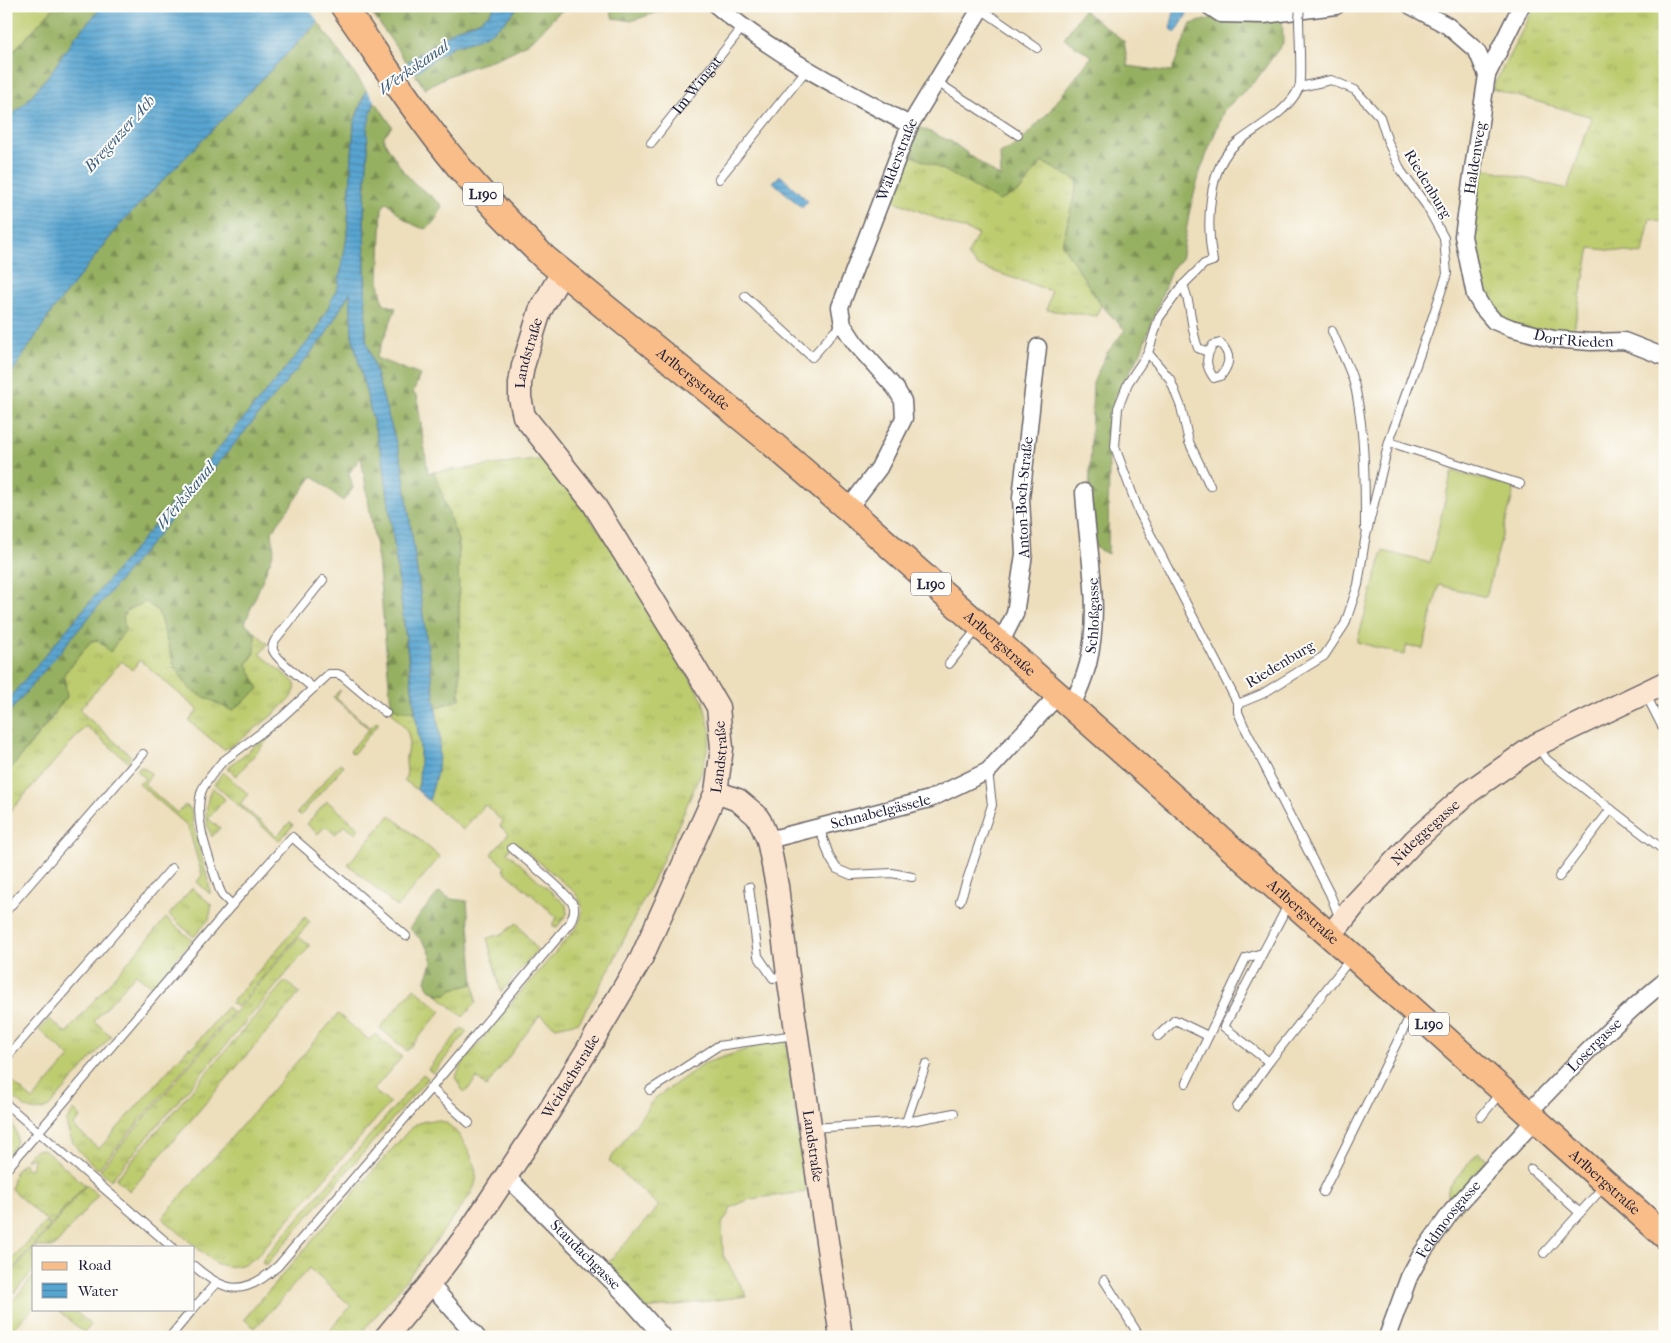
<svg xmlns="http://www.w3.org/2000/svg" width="1671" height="1343" font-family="'IM FELL French Canon',serif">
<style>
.grass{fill:url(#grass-tufts);stroke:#707755}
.forest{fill:url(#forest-firs);stroke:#5c694e}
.pitch{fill:#becc6f;stroke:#707755}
.water{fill:url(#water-rules);stroke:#3d6486}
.pier{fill:#eddebc}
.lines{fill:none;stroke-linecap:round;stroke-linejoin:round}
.lane-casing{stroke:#696468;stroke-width:10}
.street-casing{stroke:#696468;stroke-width:19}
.secondary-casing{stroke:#696468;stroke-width:25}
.primary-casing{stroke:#696468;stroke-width:28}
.lane{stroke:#fff;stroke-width:8}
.street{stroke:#fff;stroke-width:16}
.secondary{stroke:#fce5d0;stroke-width:22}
.primary{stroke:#f8bd89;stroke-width:25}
.lane-bridge-casing{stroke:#696468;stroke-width:10;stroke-linecap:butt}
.lane-bridge{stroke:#fff;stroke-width:8}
.labels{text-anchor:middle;stroke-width:4;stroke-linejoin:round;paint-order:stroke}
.shield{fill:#fdfcf7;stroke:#646373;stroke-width:1}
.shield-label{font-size:14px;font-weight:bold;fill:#22223b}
.street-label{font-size:15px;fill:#22223b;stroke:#fdfcf7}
.water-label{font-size:16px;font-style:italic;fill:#3a5d7e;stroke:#fdfcf7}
</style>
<defs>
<pattern id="grass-tufts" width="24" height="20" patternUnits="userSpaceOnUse" patternTransform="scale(1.25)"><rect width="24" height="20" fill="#becc6f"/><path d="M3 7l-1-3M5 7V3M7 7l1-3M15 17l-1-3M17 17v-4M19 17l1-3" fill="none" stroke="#a3af61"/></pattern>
<pattern id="forest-firs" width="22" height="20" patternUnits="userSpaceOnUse" patternTransform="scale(1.25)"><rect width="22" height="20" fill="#96b062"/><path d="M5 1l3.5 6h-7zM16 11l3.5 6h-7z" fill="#7a8f52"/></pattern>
<pattern id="water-rules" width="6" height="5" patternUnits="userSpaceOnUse" patternTransform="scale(1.25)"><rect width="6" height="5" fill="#58a5d1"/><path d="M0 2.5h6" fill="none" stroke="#4886ab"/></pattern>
</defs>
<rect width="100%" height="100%" fill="#fdfcf7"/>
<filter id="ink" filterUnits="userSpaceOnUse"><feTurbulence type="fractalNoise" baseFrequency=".02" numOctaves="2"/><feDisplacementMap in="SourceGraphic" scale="10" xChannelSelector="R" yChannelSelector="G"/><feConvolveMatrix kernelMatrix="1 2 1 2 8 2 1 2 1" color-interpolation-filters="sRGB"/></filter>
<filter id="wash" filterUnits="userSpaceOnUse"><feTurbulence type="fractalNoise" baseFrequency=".0096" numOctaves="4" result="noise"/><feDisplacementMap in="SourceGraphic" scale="20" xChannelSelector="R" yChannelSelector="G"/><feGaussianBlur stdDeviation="1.12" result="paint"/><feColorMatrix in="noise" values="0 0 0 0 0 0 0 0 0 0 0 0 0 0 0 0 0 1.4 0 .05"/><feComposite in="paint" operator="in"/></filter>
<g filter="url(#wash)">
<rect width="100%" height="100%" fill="#eddebc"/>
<!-- grass -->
<g class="grass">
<path d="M1535,6H1665V223L1650,218L1643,254L1590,248L1572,338L1512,325L1485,305L1467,237L1476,166L1567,189L1592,117L1492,89Z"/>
<path d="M904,152L944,170L1020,191L1042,162L1078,181L1062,244L1101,305L1096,316L1047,310L1051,291L978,266L967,256L978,234L950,224L890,199Z"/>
<path d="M537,460H547L630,573L703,701L711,734L702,770L668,849L611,966L579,1022L556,1027L540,1015L486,1087L477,1078L465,1093L461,1088L456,1079C458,1062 482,1045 489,1029L577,927C586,911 583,900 570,888L515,842L507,852L566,905L567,914L557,927H553V923L557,917L503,870L505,867L491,854L508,834L500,826L503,822L485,805L463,830L429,801L438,769L440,738L436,708L460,699L458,541L434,472Z"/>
<path d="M147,601L158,611L175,668L191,690L247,664L255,653V632L268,644L260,654L294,682C295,684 296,687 295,690C291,705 243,737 229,748L223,749L189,721L198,710L140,660L132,670L122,661L79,710L130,755V760L128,762L86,726L6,816V775L55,714L66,684L64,674L91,641L98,640L110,651L123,616L127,610Z"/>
<path d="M340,690L336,698L370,728L375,723L378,722V724L353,754L350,751L369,729L333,697Z"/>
<path d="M391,705L398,710L415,712C419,737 424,765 417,790L404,780C409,772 406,769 406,761C405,751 412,745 408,734C404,722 391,718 391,705Z"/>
<path d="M279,727L236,776L227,768Z"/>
<path d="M340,763L344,766L300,816L297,813Z"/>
<path d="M140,767H143L152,774L144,784L177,813L185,805L191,809L193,825L209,884L210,894L197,882L202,875L188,826L139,784L145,778L136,770Z"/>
<path d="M223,772L248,794L240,804L277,836L290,822L293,825L279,841L214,784Z"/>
<path d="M212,787L225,799L208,819L220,828L212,837C204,822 205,803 212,787Z"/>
<path d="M327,801L359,828L355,833L345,825L335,834L325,826L318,834L307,824Z"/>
<path d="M390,815L440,857L397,907L348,864Z"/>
<path d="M192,888L212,905L209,919L194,937L169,915Z"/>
<path d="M305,917L310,922L237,1007L231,1003Z"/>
<path d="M166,918L192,940L152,987L136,974L94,1021L111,1036L50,1106C31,1119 20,1102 6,1091V1077L33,1100L70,1057L39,1030L49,1019L66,1033Z"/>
<path d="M517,923L537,950L501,992L487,938L502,934Z"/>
<path d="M299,937L310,946L111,1180L100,1170Z"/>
<path d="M285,981L300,993L130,1191L116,1179Z"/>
<path d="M474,984L476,1002L463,1017L433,991L439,995L452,989Z"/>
<path d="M414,988L441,1011L407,1051L380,1028Z"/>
<path d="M227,1007L233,1012L98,1169C82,1155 70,1145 66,1122L74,1110L81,1117L73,1126L99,1149L189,1047L191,1049Z"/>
<path d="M338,1014L369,1040L375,1034L402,1057L373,1090L390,1103L256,1257C243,1267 230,1269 215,1263L162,1218Z"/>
<path d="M462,1028L467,1032L433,1073L428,1069Z"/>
<path d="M786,1041L806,1192L750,1199L732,1207L722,1224L723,1255L747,1296L646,1309L606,1265L659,1206L609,1161L654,1099L705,1063L766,1043Z"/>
<path d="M423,1074L428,1078L267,1264H263L262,1263L264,1258Z"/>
<path d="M6,1116C20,1134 21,1140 6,1157Z"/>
<path d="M425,1121C431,1120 438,1120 444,1122C459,1129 476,1160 476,1176C477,1183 473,1189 470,1195C434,1244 399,1292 357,1337H324L351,1306L309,1268L255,1328L244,1319L408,1131L416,1124Z"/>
<path d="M40,1149L45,1150L85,1185L51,1225L11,1189L14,1174L22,1163L26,1164V1168L31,1169L34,1159L28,1158L27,1160H25L33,1151Z"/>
<path d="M1478,1152L1487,1159L1458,1194L1451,1197L1447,1195L1449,1187Z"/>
<path d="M86,1185L98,1195L54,1247H34Z"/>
<path d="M45,1222L50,1226L6,1277V1267Z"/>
<path d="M34,1247V1270L6,1302V1279Z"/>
<path d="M34,1276V1307L6,1337V1308Z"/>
<path d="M57,1309H73L91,1325L84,1333Z"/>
</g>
<!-- forest -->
<g class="forest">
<path d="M55,6H103L74,38L52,71L27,101L6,121V60Z"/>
<path d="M367,6H495C482,26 471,20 456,30C439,40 423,52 407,63Z"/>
<path d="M519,6H573C556,9 546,29 533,39C500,64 457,66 425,89L414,73L453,46L465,41L478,39L507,20Z"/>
<path d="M608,6H677L631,21L613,18Z"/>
<path d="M1235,6H1282L1283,43L1256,80L1224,110L1201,169L1190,209L1181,260L1171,270L1140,354L1114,398L1109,454L1108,554L1096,548L1089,496L1093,383L1106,354L1125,330L1101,305L1062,244L1078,181L1042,162L1020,191L999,201L944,170L904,152L917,126L952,142L1001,178L1000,154L1019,143L1048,113L1092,56L1064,39L1083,10L1124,41L1128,66L1171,72L1191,24L1212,18L1235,23Z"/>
<path d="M318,22L367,91L363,98L354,123L347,237L338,288L316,332L6,702V382L52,311L123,221Z"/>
<path d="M375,101L392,126L384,136V141L403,171L414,183L442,205C439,216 435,223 425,229C407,224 400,215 387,202L382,208L379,282L383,303L396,308L376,358L420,375L413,393L417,396L428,473L434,472L458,541L460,699L436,708L402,463L366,339L364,210L368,148L367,129L369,116Z"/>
<path d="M351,291L352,335L384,465L415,712L398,710L391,705L378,560L361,457L349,473L353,488L343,501L313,476L272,531L274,551L245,623L255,632V653L247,664L259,689L232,711L191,690L175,668L158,611L146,602L127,610L123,616L125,630L110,652L98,640L91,641L64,674L67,697L6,775V716L324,337Z"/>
<path d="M439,892L451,899L467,901L474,984L452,989L448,994C441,995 426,992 426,982C426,972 436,965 430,952C425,942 416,935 409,928Z"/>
</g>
<!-- pitch -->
<g class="pitch">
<path d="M6,6H55L6,59Z"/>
<path d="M1452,471L1515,487L1486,597L1439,585L1423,649L1407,645L1404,655L1357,642L1383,551L1430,563Z"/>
</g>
<!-- water -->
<g class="water">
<path d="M103,6H337L318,22L123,221L52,311L6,382V121L27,101L52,71L74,38Z"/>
<path d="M495,6H519C508,19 496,31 480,38C471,42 462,43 453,46L374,102L367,129L368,148L364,210L366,339L402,463L440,738L438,769L429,801L417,790L419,783L420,749L384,465L352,335L350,292L324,337L6,716V702L316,332L338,287L347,237L354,123L366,91L458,28L478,22L490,13Z"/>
<path d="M1175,8L1186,10L1187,14L1177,31L1175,33L1170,28Z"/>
<path d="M780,175L808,201L802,208L773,182Z"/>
</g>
<!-- pier -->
<g class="pier">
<path d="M307,6H339L320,24Z"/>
<path d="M406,61L416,75L376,103L366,89Z"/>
</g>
</g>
<g filter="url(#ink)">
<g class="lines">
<defs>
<g id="lane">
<path d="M981,9L1037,48"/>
<path d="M1299,20C1299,31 1302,81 1299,88C1287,113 1258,126 1237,143C1207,167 1206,226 1213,261L1204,264L1183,285L1159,318L1148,353L1128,383L1118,408L1115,447L1139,512L1238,704V712L1244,726L1330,894L1340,919"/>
<path d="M937,82L1018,135"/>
<path id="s1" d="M651,143L742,28"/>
<path d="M719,179L807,69"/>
<path d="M1183,285C1192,305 1190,327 1198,348L1208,352"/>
<path d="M745,296L812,357L834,332L843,325"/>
<path d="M1332,331C1340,351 1352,370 1356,391C1365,436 1365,483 1365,528"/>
<path d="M1220,343C1232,355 1230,364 1221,376L1214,378C1205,366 1205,357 1213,345Z"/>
<path d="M1148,353L1170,379L1181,407L1189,442L1210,486"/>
<path d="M1389,442L1520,484"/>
<path d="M949,664L978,628"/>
<path d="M313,688C304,680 278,661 274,652C271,648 273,644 275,640L323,580"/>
<path d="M1646,695L1665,732"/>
<path d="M1238,704L1262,694L1324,656L1345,624L1358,585L1365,540L1389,442L1428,331L1447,274L1444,238L1426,205L1401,171L1388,142L1380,117L1355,90L1331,80L1300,87"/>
<path d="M1537,746L1547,760L1665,851"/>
<path d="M819,827L830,858L837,869L851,875L892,873L912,877"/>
<path d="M1559,877L1611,809"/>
<path d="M749,887L758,956L773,978L785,976"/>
<path d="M960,901L992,805L988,771"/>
<path d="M232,905L222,895L219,888C210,860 192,819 202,790C207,779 215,771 222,762L282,717L329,674H338L342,676L386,713"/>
<path d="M6,911L143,754"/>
<path d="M1158,1036L1175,1020L1208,1036"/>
<path d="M6,1058L172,868"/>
<path d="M1269,1062L1224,1027L1289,903"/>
<path d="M1186,1083L1246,958L1262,953"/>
<path d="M431,1088L570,923C572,918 575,913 574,907C572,895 523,858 512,848"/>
<path d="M650,1090L718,1046L795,1035"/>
<path d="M6,1104L172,1247"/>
<path d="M1237,1107L1269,1062L1351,958"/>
<path d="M1481,1117L1500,1093"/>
<path d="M906,1122L926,1064"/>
<path d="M812,1128L906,1122L954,1113"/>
<path d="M1531,1169L1580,1213"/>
<path d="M6,1170L232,905L292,837L406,936"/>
<path d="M1323,1192L1412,1012"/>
<path d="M1544,1253L1605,1185"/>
<path d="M194,1266C226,1294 245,1296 278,1266L431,1088L469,1123"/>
<path d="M1104,1280L1140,1337"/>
<path d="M194,1308L216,1283"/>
<path d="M170,1337L193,1309"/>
</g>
<g id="street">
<path d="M717,6C775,55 843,90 910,125"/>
<path d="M1209,6L1221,14L1264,15L1336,6"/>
<path id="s2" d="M1411,6L1448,26L1477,51L1487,75L1463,236L1475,295L1482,307L1494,321L1511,328L1553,339L1591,342L1624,341L1665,357"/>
<path d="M1487,75L1521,6"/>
<path id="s3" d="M848,509L879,468L904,418L903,401L896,389L855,343L843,325L840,307L910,125L982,6"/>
<path id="s4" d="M1000,644L1015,614L1024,554L1021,498L1038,347"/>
<path id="s5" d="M1071,707C1078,693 1084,679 1088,664C1102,608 1087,548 1084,492"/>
<path id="s6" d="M768,840L930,799L988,771L1058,695"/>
<path id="s7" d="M1528,1113C1573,1066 1614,1022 1665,981"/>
<path id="s8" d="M506,1176L625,1294L663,1337"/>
<path d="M429,1285L438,1293L477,1337"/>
<path id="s9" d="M1387,1337L1409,1277L1422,1253L1452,1211L1535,1120"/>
</g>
<g id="secondary">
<path id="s10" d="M716,792L738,800L756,815L760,821L768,840L777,886L788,975L841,1337"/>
<path id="s11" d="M1330,936L1356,903L1415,840L1469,792L1536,745L1665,683"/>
<path id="s12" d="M386,1337L429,1285L471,1229L546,1116L586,1052L641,959L716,792L722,748L718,707L688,656L593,503L524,416L520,398V383L523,366L540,311L556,283L564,275"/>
</g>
<g id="primary">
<path id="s13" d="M343,6C385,65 424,127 471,181C495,208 519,233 545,258L761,434L848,509L1353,956L1665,1236"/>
</g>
</defs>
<!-- lane casing -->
<use href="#lane" class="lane-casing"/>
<!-- street casing -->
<use href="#street" class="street-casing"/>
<!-- secondary casing -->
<use href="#secondary" class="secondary-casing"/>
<!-- primary casing -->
<use href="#primary" class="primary-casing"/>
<!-- lane -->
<use href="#lane" class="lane"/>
<!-- street -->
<use href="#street" class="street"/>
<!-- secondary -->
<use href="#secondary" class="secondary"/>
<!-- primary -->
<use href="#primary" class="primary"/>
<defs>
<path id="lane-bridge" d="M1299,20L1300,6"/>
</defs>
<!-- lane-bridge casing -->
<use href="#lane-bridge" class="lane-bridge-casing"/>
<!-- lane-bridge -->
<use href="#lane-bridge" class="lane-bridge"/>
</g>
</g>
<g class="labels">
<!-- shield labels -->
<g class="shield">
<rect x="463" y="182.5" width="40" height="23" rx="4"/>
<rect x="911" y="572.5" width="40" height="23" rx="4"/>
<rect x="1409" y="1012.5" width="40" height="23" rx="4"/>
</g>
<g class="shield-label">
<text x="483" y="199">L190</text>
<text x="931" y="589">L190</text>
<text x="1429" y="1029">L190</text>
</g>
<!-- street labels -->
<g class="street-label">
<text dy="5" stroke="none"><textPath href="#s1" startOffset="74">Im Wingat</textPath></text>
<text transform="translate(1475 158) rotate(-81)" y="5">Haldenweg</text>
<text dy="5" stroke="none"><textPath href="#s3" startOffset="398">Wälderstraße</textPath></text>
<text transform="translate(1428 184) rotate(59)" y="5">Riedenburg</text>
<text dy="5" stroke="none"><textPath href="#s2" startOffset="444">Dorf Rieden</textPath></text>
<text dy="5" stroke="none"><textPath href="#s12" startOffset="1140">Landstraße</textPath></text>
<text dy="5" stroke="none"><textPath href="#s13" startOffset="515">Arlbergstraße</textPath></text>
<text dy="5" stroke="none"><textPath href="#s4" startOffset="151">Anton-Boch-Straße</textPath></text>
<text dy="5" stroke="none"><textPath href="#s5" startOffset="95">Schloßgasse</textPath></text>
<text dy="5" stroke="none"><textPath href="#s13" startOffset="920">Arlbergstraße</textPath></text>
<text transform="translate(1280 664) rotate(-31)" y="5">Riedenburg</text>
<text dy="5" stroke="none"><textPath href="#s12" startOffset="675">Landstraße</textPath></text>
<text dy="5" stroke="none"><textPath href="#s6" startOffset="116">Schnabelgässele</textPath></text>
<text dy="5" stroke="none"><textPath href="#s11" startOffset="141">Nideggegasse</textPath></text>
<text dy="5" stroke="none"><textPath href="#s13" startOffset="1325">Arlbergstraße</textPath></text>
<text dy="5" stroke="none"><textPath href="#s7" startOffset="95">Losergasse</textPath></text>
<text dy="5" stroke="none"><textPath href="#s12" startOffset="320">Weidachstraße</textPath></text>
<text dy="5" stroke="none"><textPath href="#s10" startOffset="384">Landstraße</textPath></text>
<text dy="5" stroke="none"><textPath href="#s13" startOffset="1730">Arlbergstraße</textPath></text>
<text dy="5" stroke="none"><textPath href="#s9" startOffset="134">Feldmoosgasse</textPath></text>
<text dy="5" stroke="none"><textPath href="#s8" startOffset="112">Staudachgasse</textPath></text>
</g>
<!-- water labels -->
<g class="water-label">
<text transform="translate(413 67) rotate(-35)" y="6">Werkskanal</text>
<text transform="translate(119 133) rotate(-48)" y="6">Bregenzer Ach</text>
<text transform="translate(185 495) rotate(-50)" y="6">Werkskanal</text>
</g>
</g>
<!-- margin -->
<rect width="1671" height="1343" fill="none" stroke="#fdfcf7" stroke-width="25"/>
<!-- legend -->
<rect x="32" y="1246" width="162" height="65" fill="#fdfcf7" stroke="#a5a5ac"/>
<rect x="42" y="1262" width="25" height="8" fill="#f8bd89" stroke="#a5a5ac"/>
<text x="78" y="1270" font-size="15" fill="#22223b">Road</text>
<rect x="42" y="1283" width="25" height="15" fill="url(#water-rules)" stroke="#a5a5ac"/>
<text x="78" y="1296" font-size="15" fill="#22223b">Water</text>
</svg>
